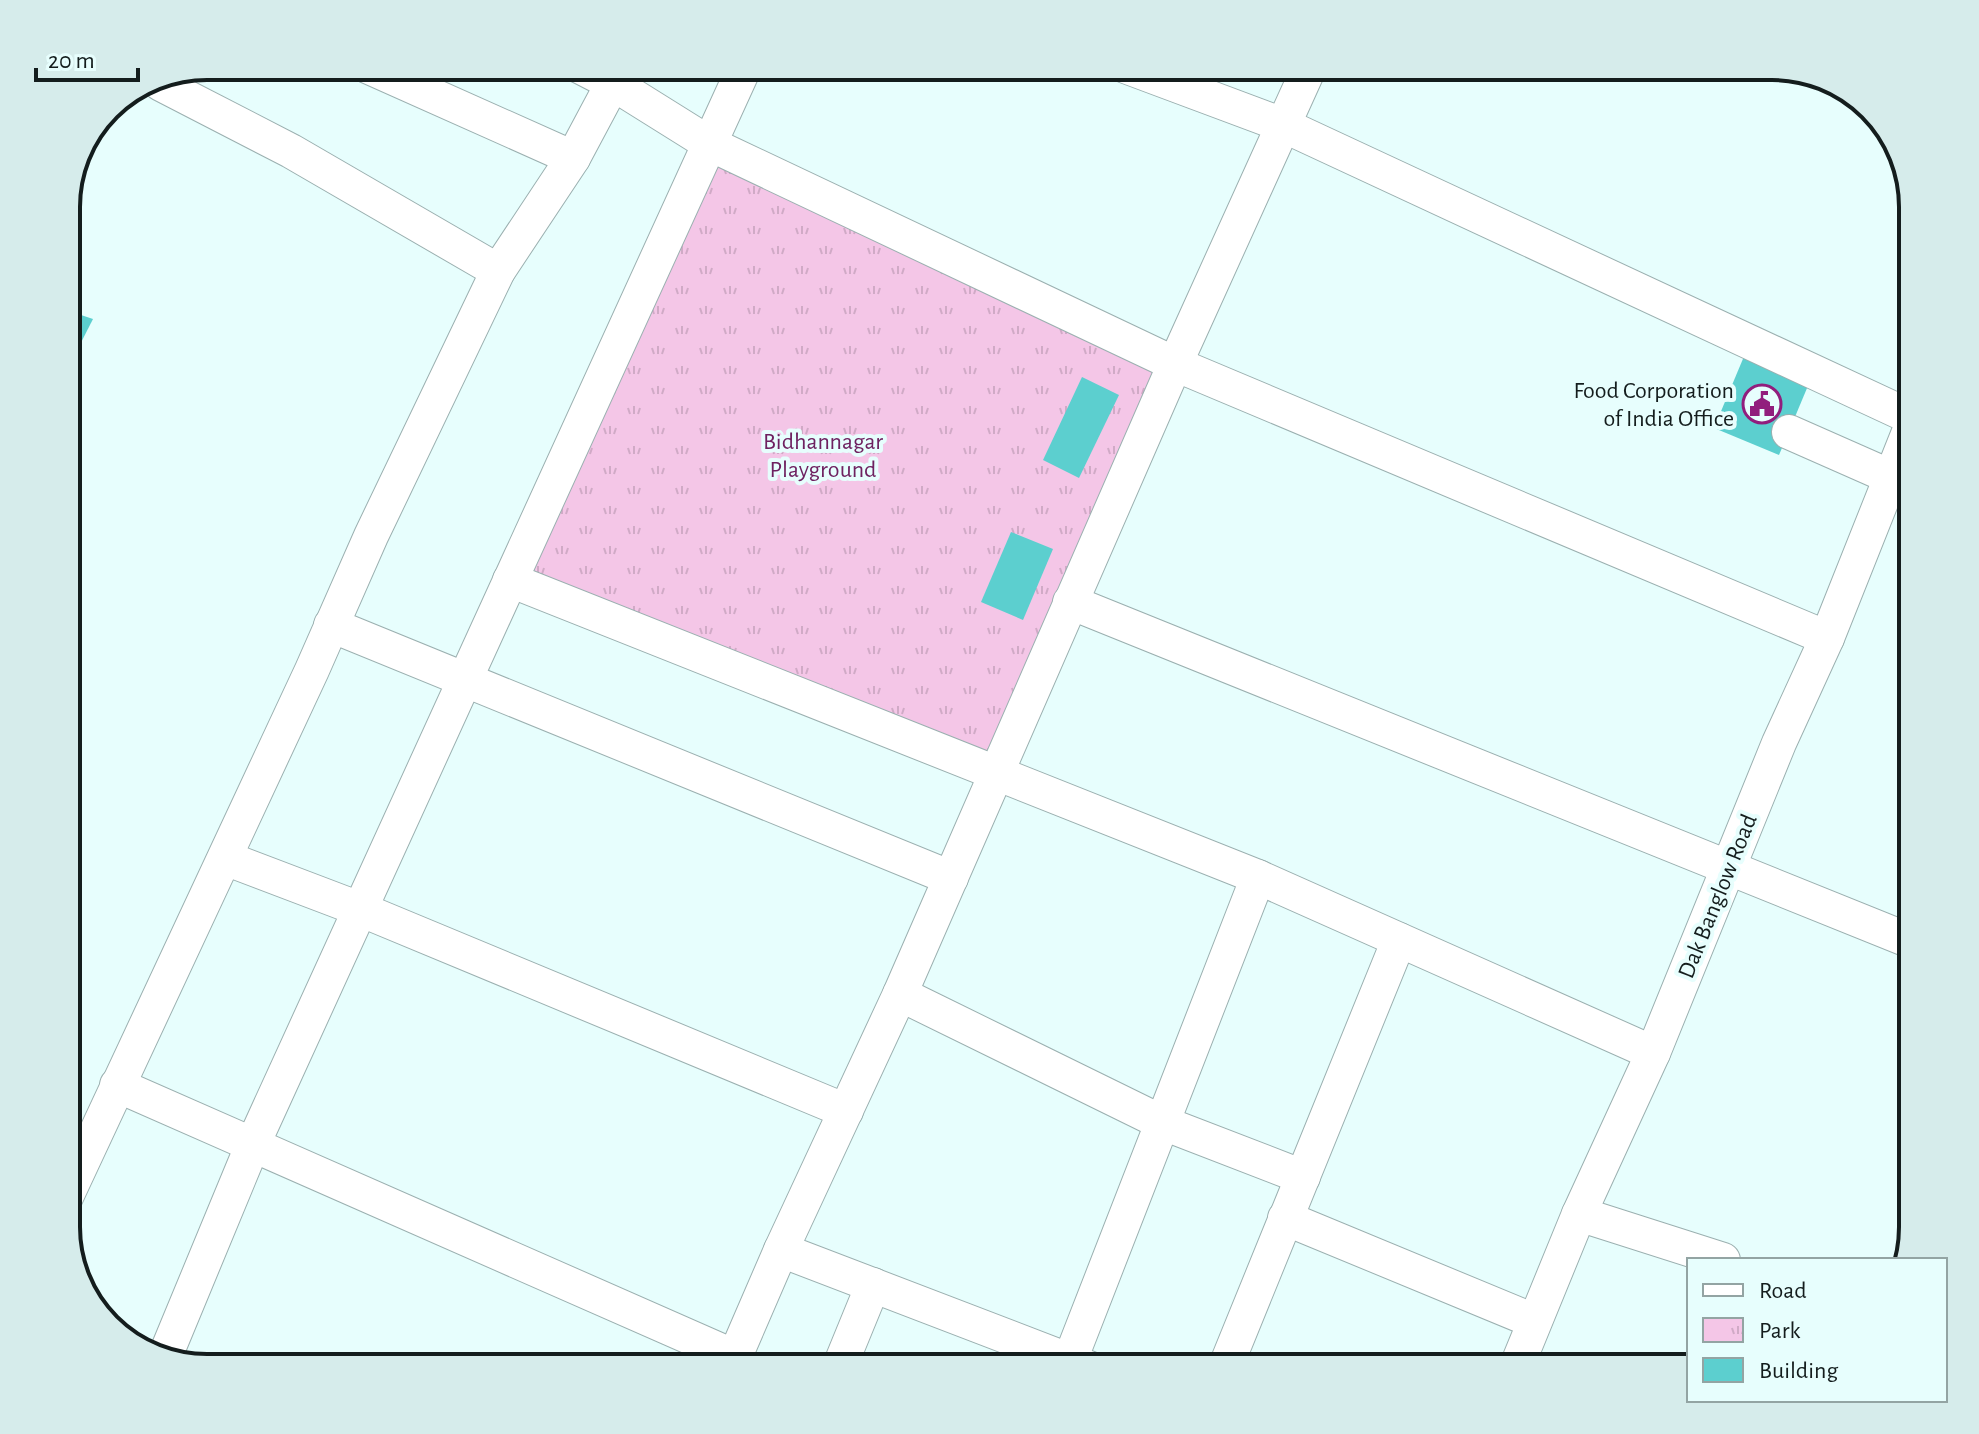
<svg xmlns="http://www.w3.org/2000/svg" width="1979" height="1434" font-family="'Alegreya Sans',sans-serif">
<style>
.park{fill:url(#park-tufts)}
.building{fill:#5ccfcf}
.lines{fill:none;stroke-linecap:round;stroke-linejoin:round}
.street-casing{stroke:#9bb0b0;stroke-width:36}
.street{stroke:#fff;stroke-width:34}
.labels{text-anchor:middle;stroke-width:8;stroke-linejoin:round;paint-order:stroke}
.poi-label{font-size:24px;fill:#141d1d;stroke:#e7fefd;text-anchor:end}
.park-label{font-size:24px;fill:#6e2160;stroke:#e7fefd}
.street-label{font-size:24px;fill:#141d1d;stroke:#e7fefd}
.rim{fill:none;stroke:#141d1d;stroke-width:4}
</style>
<defs>
<pattern id="park-tufts" width="24" height="20" patternUnits="userSpaceOnUse" patternTransform="scale(2)"><rect width="24" height="20" fill="#f4c6e7"/><path d="M3 7l-1-3M5 7V3M7 7l1-3M15 17l-1-3M17 17v-4M19 17l1-3" fill="none" stroke="#d0aac6"/></pattern>
</defs>
<rect width="100%" height="100%" fill="#e7fefd"/>
<!-- park -->
<path class="park" d="M710,144L1175,364L996,773L510,580Z"/>
<!-- building -->
<g class="building">
<path d="M66,310L93,319L66,372Z"/>
<path d="M1745,354L1810,381L1779,455L1714,428Z"/>
<path d="M1082,377L1119,395L1079,478L1043,460Z"/>
<path d="M1011,532L1053,549L1023,620L981,602Z"/>
</g>
<g class="lines">
<defs>
<g id="street">
<path d="M367,66L573,158"/>
<path d="M579,66L614,84L710,144L1175,364L1827,638"/>
<path d="M1125,66L1283,125L1913,418"/>
<path d="M161,84L291,151L498,271"/>
<path d="M1789,432L1891,477"/>
<path d="M510,580L1258,877L1653,1053"/>
<path d="M1070,602L1913,942"/>
<path d="M331,625L951,878"/>
<path d="M225,858L362,910L846,1111"/>
<path d="M900,994L1163,1123L1303,1177"/>
<path d="M117,1085L735,1357"/>
<path d="M66,1197L312,670L371,536L498,271L573,158L622,66"/>
<path d="M1579,1214L1723,1260"/>
<path d="M1285,1218L1534,1321"/>
<path d="M781,1250L1089,1368"/>
<path d="M166,1354L253,1144L745,66"/>
<path d="M1070,1360L1258,877"/>
<path d="M730,1368L781,1250L900,994L1175,364L1310,66"/>
<path d="M839,1368L873,1285"/>
<path d="M1225,1368L1399,940"/>
<path d="M1516,1368L1579,1214L1653,1053L1779,743L1827,638L1913,422"/>
</g>
</defs>
<!-- street casing -->
<use href="#street" class="street-casing"/>
<!-- street -->
<use href="#street" class="street"/>
</g>
<!-- icons -->
<defs>
<symbol id="civic-ring" viewBox="-11 -11 22 22"><circle r="9.5" fill="#e7fefd" stroke="#911e7d" stroke-width="1.5"/><path d="M-.6-6.5H3V-4.5H.6V-3L4-1V1h2V6H-6V1h2V-1L-.6-3ZM-1.2 2.5V6h2.4V2.5Z" fill="#911e7d"/></symbol>
</defs>
<g fill-rule="evenodd">
<use href="#civic-ring" x="1740" y="382" width="44" height="44"/>
</g>
<g class="labels">
<!-- poi labels -->
<g class="poi-label">
<text x="1734" y="398">Food Corporation<tspan x="1734" dy="28">of India Office</tspan></text>
</g>
<!-- park labels -->
<g class="park-label">
<text x="823" y="449">Bidhannagar<tspan x="823" dy="28">Playground</tspan></text>
</g>
<!-- street labels -->
<g class="street-label">
<text transform="translate(1717 896) rotate(-68)" y="8">Dak Banglow Road</text>
</g>
</g>
<!-- crop -->
<path d="M0 0H1979V1434H0ZM207 80H1772A127 127 0 0 1 1899 207V1227A127 127 0 0 1 1772 1354H207A127 127 0 0 1 80 1227V207A127 127 0 0 1 207 80Z" fill="#d6eceb" fill-rule="evenodd"/>
<path class="rim" d="M207 80H1772A127 127 0 0 1 1899 207V1227A127 127 0 0 1 1772 1354H207A127 127 0 0 1 80 1227V207A127 127 0 0 1 207 80Z"/>
<!-- legend -->
<rect x="1687" y="1258" width="260" height="144" fill="#e7fefd" stroke="#93a4a3" stroke-width="2"/>
<rect x="1703" y="1284" width="40" height="12" fill="#ffffff" stroke="#93a4a3" stroke-width="2"/>
<text x="1759" y="1298" font-size="24" fill="#141d1d">Road</text>
<rect x="1703" y="1318" width="40" height="24" fill="url(#park-tufts)" stroke="#93a4a3" stroke-width="2"/>
<text x="1759" y="1338" font-size="24" fill="#141d1d">Park</text>
<rect x="1703" y="1358" width="40" height="24" fill="#5ccfcf" stroke="#93a4a3" stroke-width="2"/>
<text x="1759" y="1378" font-size="24" fill="#141d1d">Building</text>
<!-- scale -->
<path d="M36 68v12h102v-12" fill="none" stroke="#141d1d" stroke-width="4"/>
<text x="48" y="68" font-size="24" fill="#141d1d" stroke="#e7fefd" stroke-width="6" paint-order="stroke">20 m</text>
</svg>
